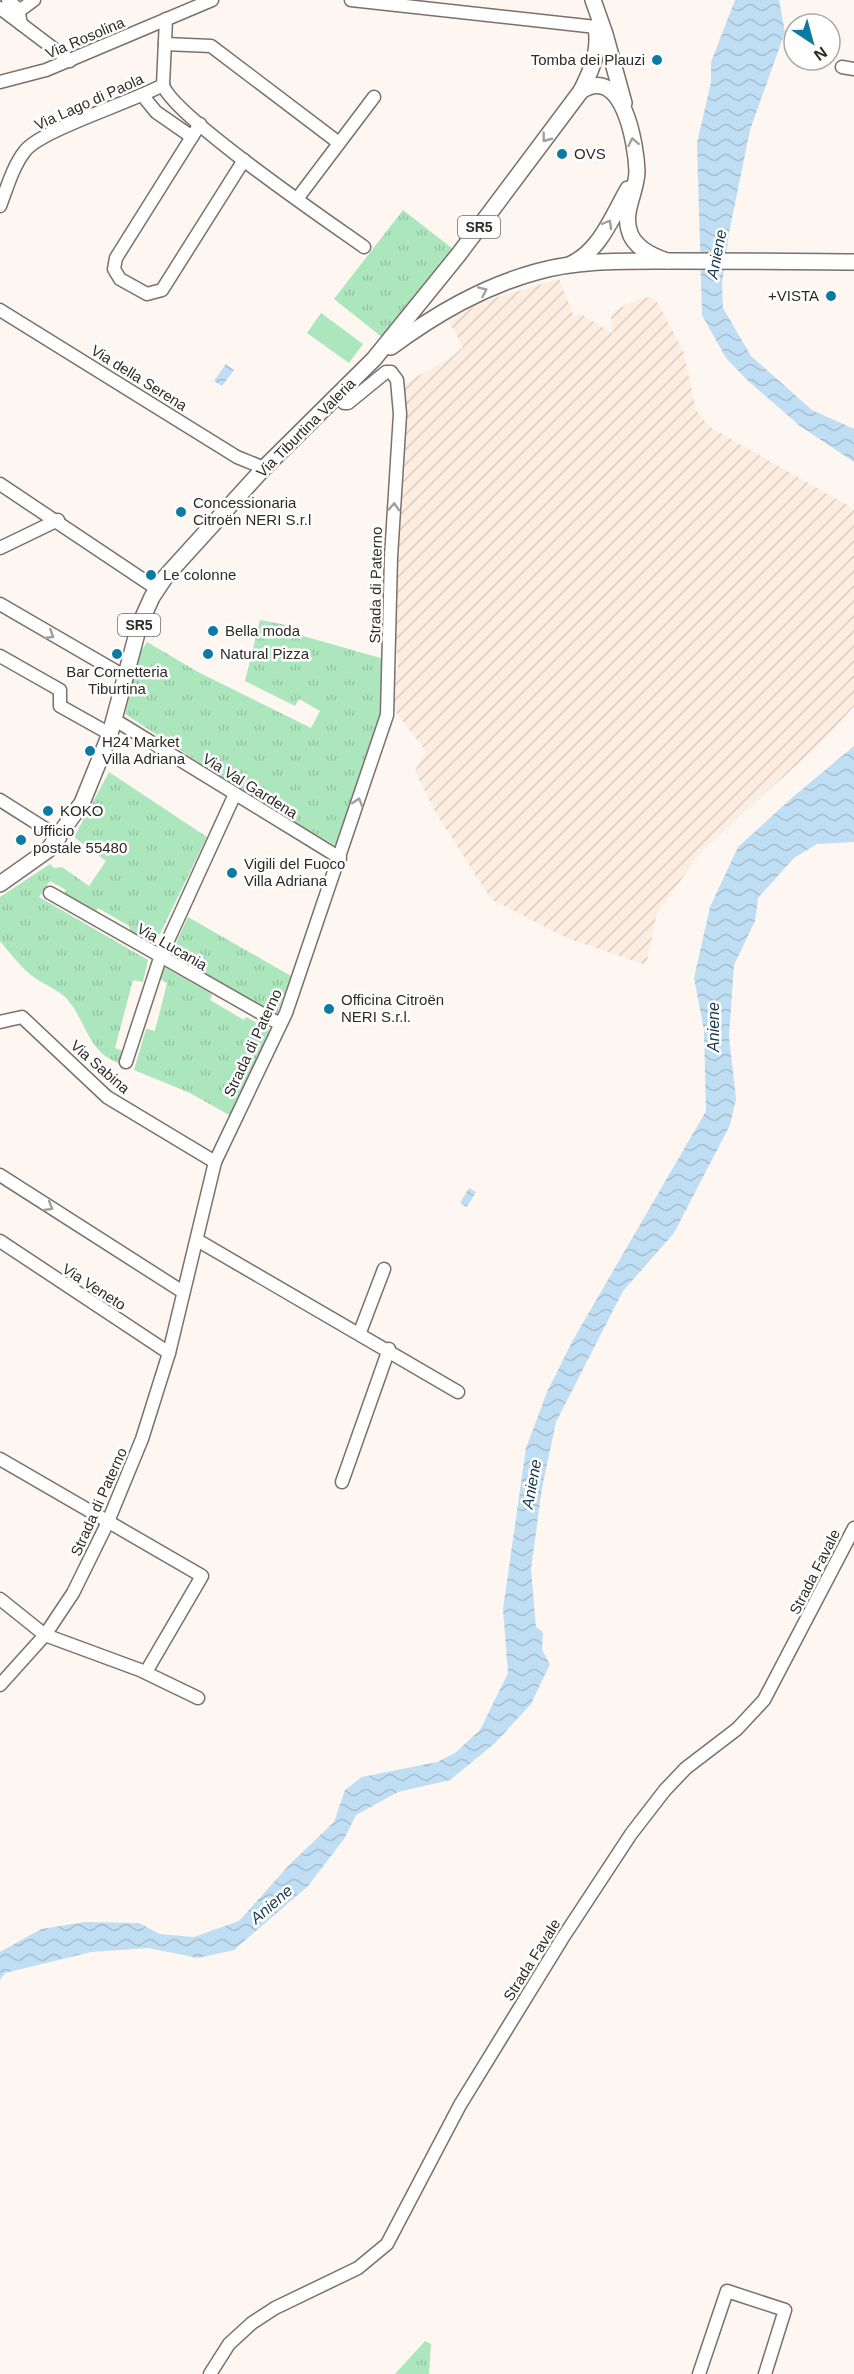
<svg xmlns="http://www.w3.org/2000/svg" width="854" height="2374" font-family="Helvetica,sans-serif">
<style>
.industrial{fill:url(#industrial-furrows)}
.grass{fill:url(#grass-tufts)}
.pitch{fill:#ace6bd}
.water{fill:url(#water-waves)}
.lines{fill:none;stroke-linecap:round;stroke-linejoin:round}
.minor-casing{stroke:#79716a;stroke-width:15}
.major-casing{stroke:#79716a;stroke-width:18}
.minor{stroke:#fff;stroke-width:12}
.major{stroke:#fff;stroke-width:15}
.oneway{stroke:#a1a09e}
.poi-dot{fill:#0c7ba4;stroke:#fff;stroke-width:2}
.labels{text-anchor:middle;stroke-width:5;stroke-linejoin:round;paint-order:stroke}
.shield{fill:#fff;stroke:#6d6b68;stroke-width:1.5}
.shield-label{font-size:14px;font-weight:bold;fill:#2e2b28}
.street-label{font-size:15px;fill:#2e2b28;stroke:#fff}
.poi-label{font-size:15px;fill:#2e2b28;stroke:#fff;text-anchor:start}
.water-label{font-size:16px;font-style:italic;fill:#17394f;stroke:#fff}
</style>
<defs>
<pattern id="industrial-furrows" width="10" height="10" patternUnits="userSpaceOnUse" patternTransform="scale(1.5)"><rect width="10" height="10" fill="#fdede0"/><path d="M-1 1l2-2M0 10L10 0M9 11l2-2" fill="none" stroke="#d9cbc0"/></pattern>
<pattern id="grass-tufts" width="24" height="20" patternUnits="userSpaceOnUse" patternTransform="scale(1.5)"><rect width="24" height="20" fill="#ace6bd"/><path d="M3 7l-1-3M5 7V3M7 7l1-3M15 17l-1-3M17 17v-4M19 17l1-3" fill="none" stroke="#94c5a2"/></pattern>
<pattern id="water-waves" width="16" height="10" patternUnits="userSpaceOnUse" patternTransform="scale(1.5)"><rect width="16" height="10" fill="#c0def3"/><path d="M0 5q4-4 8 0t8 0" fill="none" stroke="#a5bfd0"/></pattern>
</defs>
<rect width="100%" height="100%" fill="#fef6f0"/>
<!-- industrial -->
<path class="industrial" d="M559,279L574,317L579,313L613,333L611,316L614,311L637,300L650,297L657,302L683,350L696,410L708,426L854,509V706L826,738L701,852L657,913L646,965L567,938L491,899L434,810L415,771L426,751L394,710V673L398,669L397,651L395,648V567L404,384L452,357L463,347L448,320L488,300Z"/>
<!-- grass -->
<g class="grass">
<path d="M403,210L453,249L383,338L334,299Z"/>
<path d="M260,620L297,627L296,634L384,659L383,709L338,847L241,790L125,714L140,653L147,642L198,672L311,728L320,711L299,699L295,706L245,681Z"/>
<path d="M109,772L207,837L154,946L131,934L129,926L98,908L95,913L64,895L66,890L50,881L39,897L148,960L143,982L133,980L115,1048L123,1051L121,1064C86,1052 88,1022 66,998C56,988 42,984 31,975C19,965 10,953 0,941V897L50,864L54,868L62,867L89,886L106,861L74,837Z"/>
<path d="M188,917L291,976L277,1014L171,954Z"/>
<path d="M164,967L212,994L210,1000L244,1020L246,1017L270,1030L231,1116L190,1093L134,1070L146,1029L155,1031L167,983L160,979Z"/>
<path d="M425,2341L431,2344L429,2374H395Z"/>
</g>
<!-- pitch -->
<path class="pitch" d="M321,313L363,344L349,363L307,333Z"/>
<!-- water -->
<g class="water">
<path d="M735,0H779L785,32L750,130L729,233L722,283L723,308L751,356L812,410L854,429V462L800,426L747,380L726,358L702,315L697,143L711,82V62Z"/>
<path d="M226,364L234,370L222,386L214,381Z"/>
<path d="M854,746V842L817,844L794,858L758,898L755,921L734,965L729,1036L736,1099L730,1125L674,1233L623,1291L556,1422L542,1488L531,1569L536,1627L543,1632L542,1650L550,1664L531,1704L494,1744L450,1780L398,1792L356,1815L344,1839L308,1886L234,1950L198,1958L148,1948L91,1952L5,1973L0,1980V1952L41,1929L85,1922L139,1923L160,1934L194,1937L239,1921L290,1864L334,1822L345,1790L362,1777L437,1762L455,1753L480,1730L508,1673L503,1609L526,1448L547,1392L573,1340L706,1111L704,1030L694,978L710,907L738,847L794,796Z"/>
<path d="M469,1188L476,1192L467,1207L460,1203Z"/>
</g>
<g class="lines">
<defs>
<g id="minor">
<path d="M8,0L18,9L21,24"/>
<path d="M351,0L596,27"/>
<path d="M0,8L70,61"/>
<path d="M19,11L34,0"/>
<path d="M165,44L211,46L339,143"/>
<path d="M842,67L854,69"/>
<path d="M0,82L46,70L212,0"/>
<path d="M163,85C173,116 329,222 364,247"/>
<path d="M143,96L156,112L192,137"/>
<path d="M200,124L116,258L114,269L120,279L147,294L162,290L244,160"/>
<path d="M297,199L374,97"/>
<path d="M0,206C7,188 13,166 25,151C41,130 132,102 163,85L166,19"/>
<path d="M0,310L237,457L264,468"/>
<path d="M0,484L157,589"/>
<path d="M0,548L58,520"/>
<path d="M0,604L124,676"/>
<path d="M0,656L60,690V706L110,734"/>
<path d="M115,720L340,858"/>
<path d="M0,800L60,838"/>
<path d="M50,893L280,1024"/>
<path d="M0,1022L22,1017L107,1097L215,1162"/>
<path d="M126,1062L160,958L235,794"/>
<path d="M0,1175L183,1292"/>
<path d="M197,1240L458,1392"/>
<path d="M0,1241L169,1353"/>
<path d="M360,1332L384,1269"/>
<path d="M0,1459L202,1576L146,1672"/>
<path d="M342,1482L389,1349"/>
<path d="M0,1599L45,1635L140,1670L198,1698"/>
<path d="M0,1685L45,1635L73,1593L107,1524L142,1439L169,1353L215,1162L286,1013L387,715L391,557L400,414L397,380L391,372H386L348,403H344L338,397"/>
<path d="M210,2374L229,2344L252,2323L275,2308L358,2268L387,2244L460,2105L562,1939L631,1834L665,1790L686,1768L737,1729L764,1700L854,1528"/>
<path d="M699,2374L727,2291L785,2310L765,2374"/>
</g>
<g id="major">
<path d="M593,0L605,34L624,103"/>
<path d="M581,91C592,69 600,51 596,27"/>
<path d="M571,264C600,251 613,215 628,189"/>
<path d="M391,347C436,314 482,287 536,272C578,260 623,261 667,261C729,261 792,261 854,262"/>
<path d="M0,884L48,850L82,803L110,734L139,626L152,597L166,576L264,468L374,359L459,254L581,91C623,64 636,144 637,171C637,191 623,210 629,230C633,247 652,256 667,261"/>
</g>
</defs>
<!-- minor casing -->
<use href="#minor" class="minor-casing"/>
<!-- major casing -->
<use href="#major" class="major-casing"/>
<!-- minor -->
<use href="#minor" class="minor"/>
<!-- major -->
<use href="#major" class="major"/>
</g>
<!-- one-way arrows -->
<defs><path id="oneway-chevron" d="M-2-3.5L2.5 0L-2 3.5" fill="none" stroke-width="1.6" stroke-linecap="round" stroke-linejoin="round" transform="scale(1.5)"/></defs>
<g class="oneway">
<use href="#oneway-chevron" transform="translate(546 138) rotate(127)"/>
<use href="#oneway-chevron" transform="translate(633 142) rotate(-101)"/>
<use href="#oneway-chevron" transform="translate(608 224) rotate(-60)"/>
<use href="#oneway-chevron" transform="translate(483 291) rotate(-24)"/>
<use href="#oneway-chevron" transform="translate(394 507) rotate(-87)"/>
<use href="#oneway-chevron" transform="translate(50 635) rotate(32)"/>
<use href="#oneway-chevron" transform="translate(358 802) rotate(-73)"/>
<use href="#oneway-chevron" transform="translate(49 1207) rotate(31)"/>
</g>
<!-- markers -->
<g class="poi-dot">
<circle cx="657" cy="60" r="6"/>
<circle cx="562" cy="154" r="6"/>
<circle cx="831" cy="296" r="6"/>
<circle cx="181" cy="512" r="6"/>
<circle cx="151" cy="575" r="6"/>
<circle cx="213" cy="631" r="6"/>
<circle cx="117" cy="654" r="6"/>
<circle cx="208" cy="654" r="6"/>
<circle cx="90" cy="751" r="6"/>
<circle cx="48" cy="811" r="6"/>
<circle cx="21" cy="840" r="6"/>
<circle cx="232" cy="873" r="6"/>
<circle cx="329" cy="1009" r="6"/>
</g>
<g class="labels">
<!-- shield labels -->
<g class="shield">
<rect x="458" y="216" width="42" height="22" rx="4.5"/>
<rect x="118" y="614" width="42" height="22" rx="4.5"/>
</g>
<g class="shield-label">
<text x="479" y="232">SR5</text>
<text x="139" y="630">SR5</text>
</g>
<!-- street labels -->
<g class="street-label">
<text transform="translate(85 38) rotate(-23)" y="5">Via Rosolina</text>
<text transform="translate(89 102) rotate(-24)" y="5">Via Lago di Paola</text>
<text transform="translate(139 378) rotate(32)" y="5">Via della Serena</text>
<text transform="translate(306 428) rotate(-45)" y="5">Via Tiburtina Valeria</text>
<text transform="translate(376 585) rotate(-89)" y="5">Strada di Paterno</text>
<text transform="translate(250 786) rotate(32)" y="5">Via Val Gardena</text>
<text transform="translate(172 947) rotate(30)" y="5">Via Lucania</text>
<text transform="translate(253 1043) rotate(-65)" y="5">Strada di Paterno</text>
<text transform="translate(100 1067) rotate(41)" y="5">Via Sabina</text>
<text transform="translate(94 1287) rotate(33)" y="5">Via Veneto</text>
<text transform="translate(99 1502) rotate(-66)" y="5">Strada di Paterno</text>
<text transform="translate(815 1572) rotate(-63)" y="5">Strada Favale</text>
<text transform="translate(532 1960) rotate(-58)" y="5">Strada Favale</text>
</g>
<!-- poi labels -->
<g class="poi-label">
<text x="645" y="65" text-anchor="end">Tomba dei Plauzi</text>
<text x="574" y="159">OVS</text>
<text x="819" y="301" text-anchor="end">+VISTA</text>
<text x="193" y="508">Concessionaria<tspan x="193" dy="17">Citroën NERI S.r.l</tspan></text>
<text x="163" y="580">Le colonne</text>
<text x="225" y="636">Bella moda</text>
<text x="220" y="659">Natural Pizza</text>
<text x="117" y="677" text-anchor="middle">Bar Cornetteria<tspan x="117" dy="17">Tiburtina</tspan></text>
<text x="102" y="747">H24 Market<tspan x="102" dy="17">Villa Adriana</tspan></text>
<text x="60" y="816">KOKO</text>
<text x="33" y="836">Ufficio<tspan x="33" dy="17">postale 55480</tspan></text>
<text x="244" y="869">Vigili del Fuoco<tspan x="244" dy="17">Villa Adriana</tspan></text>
<text x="341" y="1005">Officina Citroën<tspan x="341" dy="17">NERI S.r.l.</tspan></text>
</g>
<!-- water labels -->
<g class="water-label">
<text transform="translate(716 254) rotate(-79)" y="6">Aniene</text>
<text transform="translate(713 1027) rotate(-90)" y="6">Aniene</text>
<text transform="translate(531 1484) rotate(-80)" y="6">Aniene</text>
<text transform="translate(271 1904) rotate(-41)" y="6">Aniene</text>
</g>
</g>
<!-- north arrow -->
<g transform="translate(812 42) rotate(144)"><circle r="28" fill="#ffffff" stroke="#abaaa9" stroke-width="1.5"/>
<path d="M0-4.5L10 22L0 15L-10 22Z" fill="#0c7ba4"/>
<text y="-9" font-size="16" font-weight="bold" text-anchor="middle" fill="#2e2b28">N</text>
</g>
</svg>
